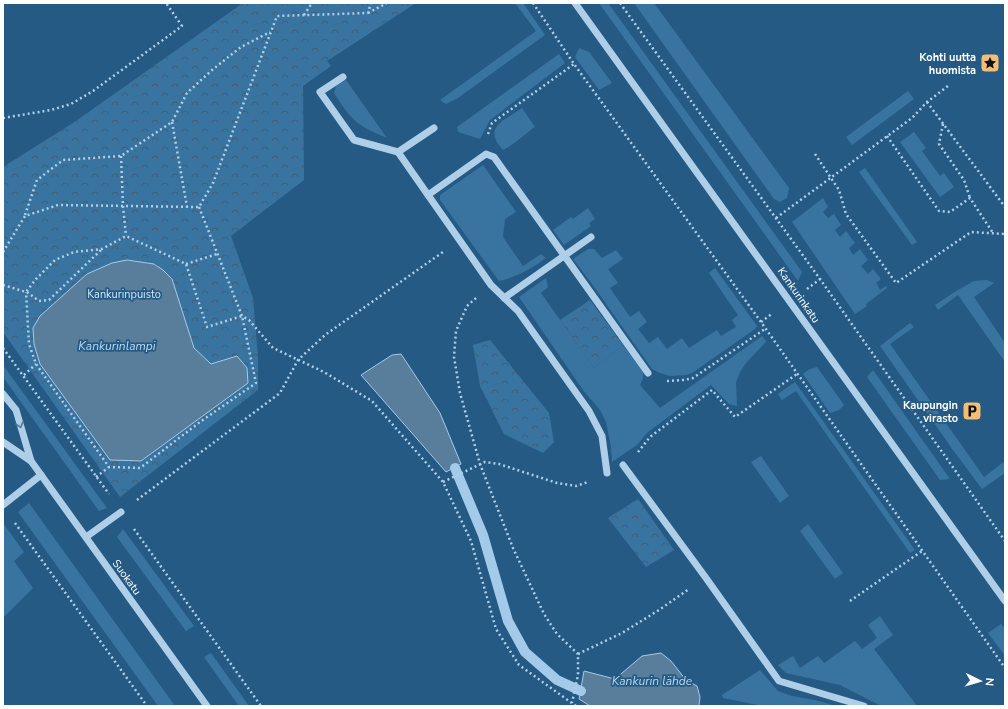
<svg xmlns="http://www.w3.org/2000/svg" width="1008" height="709" font-family="'Nunito Sans',sans-serif">
<style>
.green{fill:#3974a1}
.park{fill:url(#park-crowns)}
.water{fill:#587e9b;stroke:#a3cbe9}
.lines{fill:none;stroke-linecap:round;stroke-linejoin:round}
.stream{stroke:#a3cbe9;stroke-width:10}
.path{stroke:#afcfe8;stroke-width:2.5;stroke-dasharray:2 3;stroke-linecap:butt}
.minor{stroke:#afcfe8;stroke-width:7}
.oneway{stroke:#4e7da3}
.labels{text-anchor:middle;stroke-width:3.5;stroke-linejoin:round;paint-order:stroke}
.poi-label{font-size:11px;font-weight:bold;fill:#fff;stroke:#255a85;text-anchor:end}
.park-label{font-size:11px;fill:#d2e7f6;stroke:#255a85}
.street-label{font-size:11px;fill:#fff;stroke:#255a85}
.water-label{font-size:12px;font-style:italic;fill:#bad9ef;stroke:#255a85}
</style>
<defs>
<pattern id="park-crowns" width="20" height="18" patternUnits="userSpaceOnUse"><rect width="20" height="18" fill="#3974a1"/><path d="M2 6a3 3 0 1 1 6 0M12 15a3 3 0 1 1 6 0" fill="none" stroke="#435e72"/></pattern>
</defs>
<rect width="100%" height="100%" fill="#255a85"/>
<!-- green -->
<g class="green">
<path d="M515,3H523L545,35L458,98L446,104L440,100L536,31Z"/>
<path d="M599,3H608L802,272L798,281Z"/>
<path d="M634,3H654L789,188L787,198L780,202L774,199Z"/>
<path d="M579,48L589,52L612,83L599,90L575,57Z"/>
<path d="M559,54L565,63L490,120L480,139L458,132L457,127Z"/>
<path d="M346,80L387,138C356,125 352,121 334,93L336,86Z"/>
<path d="M908,91L914,99L852,145L846,137Z"/>
<path d="M522,108L535,127C526,133 511,147 503,150C482,127 504,121 522,108Z"/>
<path d="M914,132L926,148L922,151L940,176L944,173L954,187L940,197L900,142Z"/>
<path d="M483,165L516,212L505,219L503,237L523,266L541,254L546,258C531,269 517,277 499,281L440,200V195Z"/>
<path d="M865,168L917,242L912,245L859,172Z"/>
<path d="M823,198L828,207L823,212L828,218L834,214L841,225L835,230L840,237L846,231L855,243L849,248L853,255L860,249L868,260L861,266L868,274L873,269L881,279L876,283L880,290L886,286L887,288L866,304L867,306L855,314L792,222Z"/>
<path d="M588,208L595,219L589,223L591,226L564,245L553,230L571,217L573,219Z"/>
<path d="M588,249H594L602,258L616,250L623,259L608,269L618,283L610,288L630,317L639,311L647,322L638,329L649,343L658,337L667,349L682,338L689,348L717,330L721,336L736,327L732,320L738,315L709,273L715,268L757,326L755,329L692,373L686,375L670,376L660,373L652,369L592,284L573,259Z"/>
<path d="M546,278L548,287L541,293L594,368L623,345L643,372V378L640,385L660,408L762,336L766,341L764,344L746,363L740,372L736,382L737,406L729,404L711,385L648,432L637,445L612,462L611,447L606,422L600,410L583,390L519,297Z"/>
<path d="M987,280L994,283L974,297L1005,343V362L958,295L938,310L935,305L956,291L974,281Z"/>
<path d="M910,323L914,327L890,344L984,477L1005,461V473L982,489L953,450L880,346Z"/>
<path d="M3,365L107,508L99,511L3,377Z"/>
<path d="M817,367L844,405L839,410L830,413L803,374L808,370Z"/>
<path d="M873,370L950,479L940,480L867,377Z"/>
<path d="M795,382L915,550L910,553L796,391L782,400L778,394Z"/>
<path d="M761,456L789,496L780,503L751,462Z"/>
<path d="M29,503L175,706H158L18,512Z"/>
<path d="M3,523L24,552L14,561L33,588L5,616L3,614Z"/>
<path d="M808,524L843,573L835,579L800,531Z"/>
<path d="M123,529L194,626L186,631L117,537Z"/>
<path d="M880,616L893,635L874,649L917,706H881L840,685L786,673L778,665L793,656L800,668L818,656L824,663L855,641L862,649L877,638L868,625Z"/>
<path d="M1001,624L1005,629V656L988,633Z"/>
<path d="M211,653L249,706H239L204,657Z"/>
<path d="M760,670L778,691L792,696L815,700L836,706H763L723,698L722,695Z"/>
</g>
<!-- park -->
<g class="park">
<path d="M243,3H416L327,61L331,66L303,86L304,180L231,236L253,298L258,357V390L120,497L3,332V167L73,123Z"/>
<path d="M590,300L623,345L594,368L560,320Z"/>
<path d="M490,340L549,413L554,442L543,453L504,434L480,386L473,345Z"/>
<path d="M638,499L674,550L646,567L608,518Z"/>
</g>
<!-- water -->
<g class="water">
<path d="M127,260L154,264L163,270L172,279L194,348L211,364L237,356L247,368L248,383L141,461L110,460L40,364L34,344L33,328L40,316L87,274L112,263Z"/>
<path d="M401,354L440,413L461,464L446,472L361,375L392,355Z"/>
<path d="M661,653L671,661L686,680L697,686L700,697L699,706H590L579,699L584,671L615,679L642,656Z"/>
</g>
<g class="lines">
<!-- stream -->
<path class="stream" d="M455,468L483,535L508,621L525,652L557,680L581,691"/>
<!-- path -->
<g class="path">
<path d="M533,3L574,64L761,322L1005,668"/>
<path d="M620,3L820,279L1005,541"/>
<path d="M368,13L387,3"/>
<path d="M304,15L312,3"/>
<path d="M927,102L1005,207"/>
<path d="M3,118L51,110L71,104L93,91L182,26L166,3"/>
<path d="M172,122L187,207"/>
<path d="M943,124L939,144L964,180L970,198"/>
<path d="M488,134L492,123L574,64"/>
<path d="M887,136L939,211L950,212L970,198L993,233"/>
<path d="M815,154L839,190L846,214L896,283L971,232L1005,234"/>
<path d="M121,156L123,206L126,236"/>
<path d="M199,207L242,316L249,320L273,348L324,372L372,401L443,482L471,541L496,629L519,665L576,706"/>
<path d="M25,215L37,180L63,160L121,156L172,122L187,93L212,70L241,47L270,32"/>
<path d="M776,218L912,118L927,102L948,86"/>
<path d="M3,252L25,216L58,205L199,207L213,183L277,16L368,13L371,3"/>
<path d="M186,264L217,254"/>
<path d="M3,285L26,292L36,279L55,260L74,252L102,249L126,236L186,264L207,327L242,316L256,383L200,422L140,468L109,467L36,364L29,344L26,292"/>
<path d="M807,289L820,279"/>
<path d="M27,292L39,301L49,300L101,250"/>
<path d="M476,298L467,306L456,331L454,357L460,393L480,464L513,548L544,614L557,634L578,654V675L572,703"/>
<path d="M761,322L773,313"/>
<path d="M3,348L109,494"/>
<path d="M24,375L36,364"/>
<path d="M667,381L684,380L693,378L765,329"/>
<path d="M638,452L650,437L712,390L735,417L797,374"/>
<path d="M96,477L109,467"/>
<path d="M443,482L485,462L499,464L557,483L576,486L588,482"/>
<path d="M137,500L280,393L298,360L325,335L443,252"/>
<path d="M15,523L147,706"/>
<path d="M134,529L261,706"/>
<path d="M850,601L922,551"/>
<path d="M578,654L622,633L659,610L689,589"/>
</g>
<!-- minor -->
<g class="minor">
<path d="M575,3L1005,601"/>
<path d="M343,77L320,92L354,140L398,152L434,128"/>
<path d="M398,152L428,195L486,154L494,157L648,373"/>
<path d="M428,195L491,285L518,311L589,411L602,436L607,473"/>
<path d="M504,298L591,237"/>
<path d="M3,394L16,410L31,461"/>
<path d="M3,442L31,461L207,706"/>
<path d="M623,465L706,578L779,681L864,706"/>
<path d="M3,505L41,475"/>
<path d="M86,537L121,512"/>
</g>
</g>
<!-- one-way arrows -->
<defs><path id="oneway-chevron" d="M-2-3.5L2.5 0L-2 3.5" fill="none" stroke-width="1.6" stroke-linecap="round" stroke-linejoin="round"/></defs>
<use class="oneway" href="#oneway-chevron" transform="translate(20 425) rotate(74)"/>
<!-- icons -->
<defs>
<symbol id="sight-square" viewBox="-11 -11 22 22"><rect x="-9" y="-9" width="18" height="18" rx="4" fill="#f2be73" stroke="#255a85"/><path d="M0-6L1.8-2.2L6-1.7L2.9 1.2L3.7 5.4L0 3.3L-3.7 5.4L-2.9 1.2L-6-1.7L-1.8-2.2Z" fill="#111"/></symbol>
<symbol id="parking-square" viewBox="-11 -11 22 22"><rect x="-9" y="-9" width="18" height="18" rx="4" fill="#f2be73" stroke="#255a85"/><path d="M-3.5-5.5H1a3.5 3.5 0 0 1 0 7H-1V5.5H-3.5ZM-1-3.4V-.6H.8a1.4 1.4 0 0 0 0-2.8Z" fill="#111"/></symbol>
</defs>
<g fill-rule="evenodd">
<use href="#sight-square" x="979" y="52" width="22" height="22"/>
<use href="#parking-square" x="961" y="400" width="22" height="22"/>
</g>
<g class="labels">
<!-- poi labels -->
<g class="poi-label">
<text x="976" y="61">Kohti uutta<tspan x="976" dy="13">huomista</tspan></text>
<text x="958" y="409">Kaupungin<tspan x="958" dy="13">virasto</tspan></text>
</g>
<!-- park labels -->
<g class="park-label">
<text x="124" y="298">Kankurinpuisto</text>
</g>
<!-- street labels -->
<g class="street-label">
<text transform="translate(799 295) rotate(55)" y="4">Kankurinkatu</text>
<text transform="translate(127 577) rotate(54)" y="4">Suokatu</text>
</g>
<!-- water labels -->
<g class="water-label">
<text x="117" y="350">Kankurinlampi</text>
<text x="652" y="685">Kankurin lähde</text>
</g>
</g>
<!-- border -->
<rect width="1008" height="709" fill="none" stroke="#ffffff" stroke-width="8"/>
<!-- north arrow -->
<g transform="translate(980 681) rotate(95)" stroke="#255a85" stroke-width="3" paint-order="stroke">
<path d="M0-3L7 15L0 10L-7 15Z" fill="#ffffff"/>
<text y="-6" font-size="11" font-weight="bold" text-anchor="middle" fill="#ffffff">N</text>
</g>
</svg>
